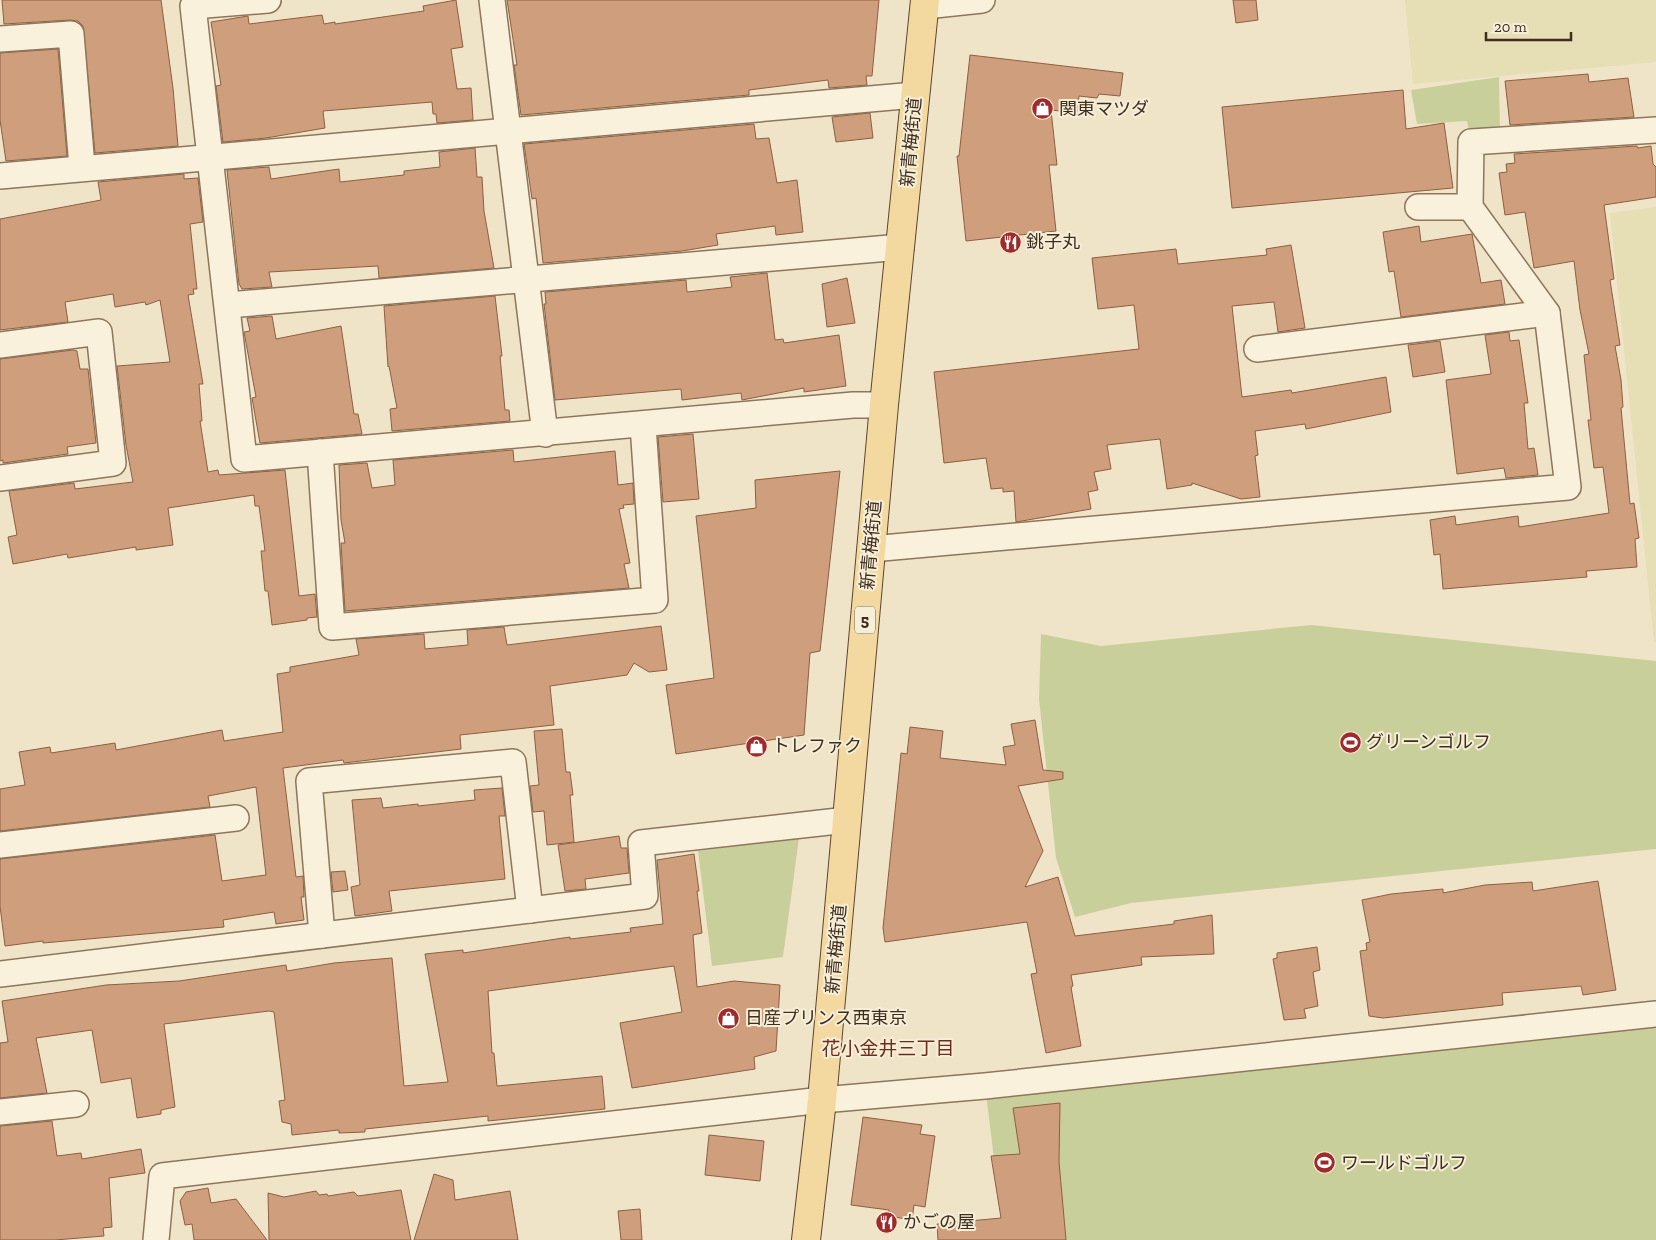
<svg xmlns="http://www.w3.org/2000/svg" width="1656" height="1240" font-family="'Zilla Slab','Noto Sans JP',serif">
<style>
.farmland{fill:#e6deb5}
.green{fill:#c9cf9b}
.building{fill:#cf9f7d;stroke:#8d5f41}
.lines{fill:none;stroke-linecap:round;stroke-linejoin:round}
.street-casing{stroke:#8d765c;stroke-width:28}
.primary-casing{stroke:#5b4430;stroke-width:30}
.street{stroke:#faf1dc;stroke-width:25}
.primary{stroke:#f3d9a0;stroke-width:28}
.labels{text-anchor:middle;stroke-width:4;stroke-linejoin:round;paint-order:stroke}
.shield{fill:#f7eed8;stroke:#756857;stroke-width:1}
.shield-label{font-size:16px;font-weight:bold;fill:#3d2e20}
.poi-label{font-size:18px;fill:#3d2e20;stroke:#f7eed8;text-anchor:start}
.street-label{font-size:18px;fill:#3d2e20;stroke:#f7eed8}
.neighbourhood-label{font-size:19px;fill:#6b2e1e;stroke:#f7eed8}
</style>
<rect width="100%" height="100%" fill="#f0e4c8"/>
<!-- farmland -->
<g class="farmland">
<path d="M1405,0H1656V62L1413,84Z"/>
<path d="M1656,207V642H1654L1610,213Z"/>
</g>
<!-- green -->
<g class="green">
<path d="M1499,77L1500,136H1470L1467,121L1417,124L1411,90Z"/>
<path d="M1311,625L1656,661V849L1131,903L1075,917L1056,858L1039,699L1041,634L1101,646Z"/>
<path d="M799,838L783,957L712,966L698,851Z"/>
<path d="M1656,1014V1240H1004L985,1086Z"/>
</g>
<!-- building -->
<g class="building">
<path d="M2,0H161L173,88L178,146L95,153L83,26L78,21L70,20L4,24Z"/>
<path d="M456,0L463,47L451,49L457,89L471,88L473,120L437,123L436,114H433L432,102L323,111L325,128L266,138L223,142L216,86L221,85L211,22L248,16L249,24L322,15L324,24L335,22V24L424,11L423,6Z"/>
<path d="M507,0H879L872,76H866L867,85L829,88L828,80L749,90V95L521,115L514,65H517Z"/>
<path d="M1233,0H1256L1258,20L1236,23Z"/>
<path d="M58,49L67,156L6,161L0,120V53Z"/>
<path d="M970,55L1123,73L1120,96L1099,94L1097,98L1079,96L1077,113L1051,110L1057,165H1049L1056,231L966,241L957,156H959Z"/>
<path d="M1588,74L1589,82L1628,78L1634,117L1510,125L1505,81Z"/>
<path d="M1403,90L1406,129L1444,123L1453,188L1232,208L1222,107Z"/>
<path d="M870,113L873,138L836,142L832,117Z"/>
<path d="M754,124L756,139L769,138L777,183L797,180L803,232L776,235L775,226L716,234L718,245L682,251L543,263L536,198L532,199L524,144Z"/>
<path d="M1637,146L1638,148L1651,146L1653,164L1656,167V197L1604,205L1614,279L1610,280L1620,345L1615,346L1621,380L1623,407L1621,408L1630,504L1634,503L1639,538L1635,539L1637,567L1586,571L1587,577L1443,589L1440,554L1434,555L1430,520L1455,516L1456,525L1518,516L1519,527L1609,513L1603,467L1594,468L1588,420H1591L1584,355L1589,354L1580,310L1574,261L1534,268L1525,212L1505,215L1499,173L1507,172L1506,164L1515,163L1514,154Z"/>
<path d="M475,148L477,177H482L484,211L494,268L379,278L378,266L269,272L272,287L242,289L239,284L227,170L269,167L271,179L339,169L340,182L404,175V171L440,167L439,152Z"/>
<path d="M184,174V179L198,178L203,222L190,224L197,289H193L194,294L188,295L203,384H199L202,421H200L208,472L218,470L219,475L285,470L299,596L315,594L317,617L307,618V620L272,625L268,591H265L261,551H265L259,506H255L254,495L168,508L173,545L136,550V547L68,558L67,554L13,564L8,537L17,535L9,491L74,483L75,489L133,482L126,445L117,366L170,362L160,300L146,305L145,302L115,307L113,294L65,302L68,322L0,330V219L101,200L98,182Z"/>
<path d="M1419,226L1421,242L1472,234L1481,283L1501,280L1505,304L1401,317L1394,271L1389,272L1383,232Z"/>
<path d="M1291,245L1305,328L1278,332L1274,302L1232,306L1242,397L1291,390L1292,393L1386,377L1391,412L1306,429L1305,424L1255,431L1258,455L1255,456L1260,497L1241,499L1192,483V485L1167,489L1160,439L1107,445L1111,469L1094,472L1098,490L1088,492L1091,509L1016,522L1014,491L1003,492V488L991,489L986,458L944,463L934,372L1139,349L1134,305L1098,309L1092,258L1176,249L1178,264L1267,255L1266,249Z"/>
<path d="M767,273L775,340L783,339L784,343L839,335L846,386L804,392V388L742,400L741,393L682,400L681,389L555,400L544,304H546L545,292L686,280L687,292L732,287L730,277Z"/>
<path d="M847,278L855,323L827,327L822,284Z"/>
<path d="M495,296L502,356H500L505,410H509L510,421L392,431L390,409L397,408L389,366L388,367L384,306Z"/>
<path d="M272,316L276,339L341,326L354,414H358L362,434L260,443L252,398L256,397L244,332L250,331L247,318Z"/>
<path d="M1509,332L1510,341L1519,340L1528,403H1524L1528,449L1534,448L1538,475L1506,478L1504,468L1457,474L1446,380L1491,374L1485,335Z"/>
<path d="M1440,341L1445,372L1413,377L1408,345Z"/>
<path d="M73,350L77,351L80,369H88L96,443L67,447L68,454L3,463V460L0,461V359Z"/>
<path d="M693,434L699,499L663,502L658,437Z"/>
<path d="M513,450L514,462L615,451L618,485L633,483L634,504L623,505L624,508L619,509L630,563L624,564L629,588L345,611L341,543H345L341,520L339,465L367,463L372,488L395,485L393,460Z"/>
<path d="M840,471L820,651L810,653L804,735L676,754L666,685L714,678L696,516L756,508L755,480Z"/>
<path d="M661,626L667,670L649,672L634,663L627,675L550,686L554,725L460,735L461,749L344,763L343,760L283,768L296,877L303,876L304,897H301L304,920L276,924L274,912L223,920L224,927L43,943V941L5,946L0,906V859L215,835L222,881L266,875L256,787L208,796L210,807L0,831V789L25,785L19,752L50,747L51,753L115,743L116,750L222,730L224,741L283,732L277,674L290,672V667L359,655L356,639L424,634L425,649L468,645L467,630L504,627L507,645Z"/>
<path d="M1035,720L1043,770L1063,772V779L1018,786L1043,851L1025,887L1058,877L1075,936L1174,924V921L1212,915L1214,954L1141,957L1142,965L1071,975L1073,986L1071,987L1081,1046L1046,1053L1031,974L1037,973L1027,922L885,942L883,928L901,753L907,754L910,727L943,731L940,758L1006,765L1003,747L1015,745L1011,724Z"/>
<path d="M562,729L566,772H570L573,795H570L574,842L547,845L544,811L533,812L530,786L539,785L534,731Z"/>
<path d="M502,788L505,816H499L505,879L389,891L392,911L355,916L351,887L360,885L352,800L381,798L383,808L418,804V806L475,800L474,790Z"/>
<path d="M619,836L621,848H627L629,873L585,879L586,889L565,891L558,845Z"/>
<path d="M694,854L699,891H697L702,933L693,935L697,987L734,981L780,985L776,1051L754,1057L755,1069L632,1088L620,1023L682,1012L674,966L488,991L492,1053H494L497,1086L602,1076L605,1109L488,1121V1116L365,1129V1132L339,1133V1130L292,1135L291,1124L282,1122L279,1101L285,1100L274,1012L269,1011L164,1024L175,1107L161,1110V1114L137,1118L131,1078L101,1083L92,1030L36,1038L47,1093L0,1098V1043L8,1042L2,1001L106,985L179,981L286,965L287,971L334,963L392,958L404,1086L448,1082L425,954L463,950V953L570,937V939L631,932L630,928L663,924L657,860Z"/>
<path d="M345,871L348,890L333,892L331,872Z"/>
<path d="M1598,881L1616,990L1583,995L1581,986L1502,993L1503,1005L1383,1018L1369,1016L1360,951L1367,950L1366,943L1370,942L1362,900L1391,894L1443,889V893L1485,885L1532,882L1533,891Z"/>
<path d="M1317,947L1320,970L1313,972L1318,1006L1304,1009L1306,1018L1284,1020L1273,959L1277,958V953Z"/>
<path d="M1060,1103L1059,1162L1066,1240H938L937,1224L1001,1218L991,1156L1020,1154L1013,1108Z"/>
<path d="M863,1117L922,1125L920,1134L935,1136L925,1207L914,1205L912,1220L888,1216L889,1210L851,1205Z"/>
<path d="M52,1121L57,1156L81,1153L82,1159L141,1149L145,1173L109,1178L112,1227L103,1228L104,1236L55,1240H0V1126Z"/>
<path d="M709,1135L764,1141L760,1181L705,1175Z"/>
<path d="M434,1174L453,1180L455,1200L510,1191L518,1240H414Z"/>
<path d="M208,1188L211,1203L236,1199L267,1240H194L192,1224L185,1225L180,1201L186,1192Z"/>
<path d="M401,1190L411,1240H269L268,1193L284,1197L316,1191L319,1195L327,1194L328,1196L354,1192L358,1196Z"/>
<path d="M640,1209L642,1240H621L618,1211Z"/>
</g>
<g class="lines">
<defs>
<g id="street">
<path d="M268,0L193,6L244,459L853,405H884"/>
<path d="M492,0L545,434"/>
<path d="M925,6L982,0"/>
<path d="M0,39L71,34L82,167"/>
<path d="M0,176L915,95"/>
<path d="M1418,207H1470L1471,142L1656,130"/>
<path d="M228,305L901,247"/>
<path d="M0,345L99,332L113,463L0,478"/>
<path d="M1257,349L1547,313"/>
<path d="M320,452L332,627L655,600L643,425"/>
<path d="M871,549L1568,487L1547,313L1470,207"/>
<path d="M0,845L236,818"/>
<path d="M322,935L309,781L513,762L530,910"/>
<path d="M0,974L645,896L641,843L847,820"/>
<path d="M0,1112L76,1104"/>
<path d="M156,1240L162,1176L822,1100L985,1086L1656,1014"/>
</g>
<path id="primary" d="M806,1240L822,1100L884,405L925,0"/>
</defs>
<!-- street casing -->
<use href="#street" class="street-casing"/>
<!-- primary casing -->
<use href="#primary" class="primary-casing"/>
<!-- street -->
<use href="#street" class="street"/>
<!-- primary -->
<use href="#primary" class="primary"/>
</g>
<!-- icons -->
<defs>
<symbol id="shop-disc" viewBox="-11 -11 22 22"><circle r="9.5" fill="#9e2a2b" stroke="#f7eed8"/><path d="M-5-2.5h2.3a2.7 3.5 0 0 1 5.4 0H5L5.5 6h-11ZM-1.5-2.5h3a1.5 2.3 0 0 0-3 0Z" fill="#fff"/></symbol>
<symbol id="restaurant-disc" viewBox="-11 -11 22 22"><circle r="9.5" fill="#9e2a2b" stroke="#f7eed8"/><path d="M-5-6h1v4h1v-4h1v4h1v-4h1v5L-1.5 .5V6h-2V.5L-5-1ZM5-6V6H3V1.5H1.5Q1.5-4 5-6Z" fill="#fff"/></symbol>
<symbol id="stadium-disc" viewBox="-11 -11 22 22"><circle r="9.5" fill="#9e2a2b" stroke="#f7eed8"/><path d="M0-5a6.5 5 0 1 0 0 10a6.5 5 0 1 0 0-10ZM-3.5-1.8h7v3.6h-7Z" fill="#fff"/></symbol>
</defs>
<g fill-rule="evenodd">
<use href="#shop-disc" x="1030" y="96" width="25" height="25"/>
<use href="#restaurant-disc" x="998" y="230" width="25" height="25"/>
<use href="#stadium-disc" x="1338" y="730" width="25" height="25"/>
<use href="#shop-disc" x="744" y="734" width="25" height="25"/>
<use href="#shop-disc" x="716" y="1006" width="25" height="25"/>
<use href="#stadium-disc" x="1312" y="1150" width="25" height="25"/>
<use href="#restaurant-disc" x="874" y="1210" width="25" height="25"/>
</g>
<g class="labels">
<!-- shield labels -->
<rect class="shield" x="855" y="606.5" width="20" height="27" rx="4"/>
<g class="shield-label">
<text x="865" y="626">5</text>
</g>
<!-- poi labels -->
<g class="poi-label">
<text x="1059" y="115">関東マツダ</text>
<text x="1026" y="248">銚子丸</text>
<text x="1366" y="748">グリーンゴルフ</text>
<text x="772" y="752">トレファク</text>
<text x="745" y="1024">日産プリンス西東京</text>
<text x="1341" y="1169">ワールドゴルフ</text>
<text x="903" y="1228">かごの屋</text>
</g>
<!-- street labels -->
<g class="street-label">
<text transform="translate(911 142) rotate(-85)" y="6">新青梅街道</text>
<text transform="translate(871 545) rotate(-85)" y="6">新青梅街道</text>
<text transform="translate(836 949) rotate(-85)" y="6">新青梅街道</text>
</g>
<!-- neighbourhood labels -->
<g class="neighbourhood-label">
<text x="888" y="1055">花小金井三丁目</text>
</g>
</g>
<!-- scale -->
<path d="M1486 32v8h85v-8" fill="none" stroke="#3d2e20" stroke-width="2.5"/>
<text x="1494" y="32" font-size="15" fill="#3d2e20" stroke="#f7eed8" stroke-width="4" paint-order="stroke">20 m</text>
</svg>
